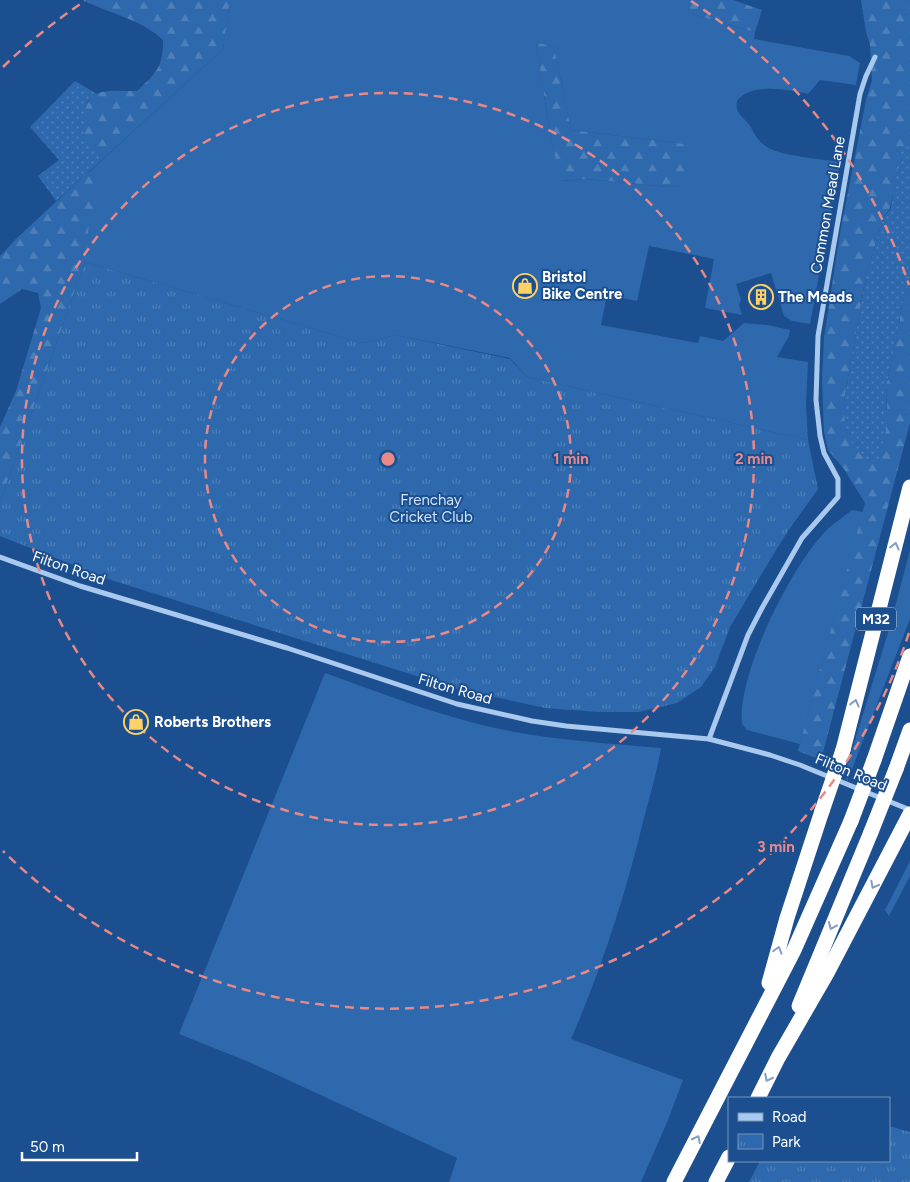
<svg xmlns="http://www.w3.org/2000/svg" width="910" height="1182" font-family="Figtree,sans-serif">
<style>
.grass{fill:#2e69ad;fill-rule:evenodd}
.forest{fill:url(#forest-firs)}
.park{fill:url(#park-tufts)}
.garden{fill:url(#garden-dots)}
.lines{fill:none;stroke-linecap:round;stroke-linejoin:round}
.minor{stroke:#a9c9ee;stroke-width:5}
.motorway{stroke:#fff;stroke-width:15}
.motorway-bridge{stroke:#fff;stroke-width:15}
.oneway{stroke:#829ec1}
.ring{fill:none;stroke:#e88989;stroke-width:2.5;stroke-dasharray:9 6}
.labels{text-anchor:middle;stroke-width:4;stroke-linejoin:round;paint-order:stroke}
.shield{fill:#1b4f8f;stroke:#bbcadd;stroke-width:1}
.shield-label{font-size:14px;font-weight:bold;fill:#fff}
.street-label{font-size:15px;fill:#fff;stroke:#1b4f8f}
.poi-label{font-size:15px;font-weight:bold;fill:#fff;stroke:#1b4f8f;text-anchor:start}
.park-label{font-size:15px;fill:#cfe3fa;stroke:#1b4f8f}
.centre{fill:#e88989;stroke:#1b4f8f;stroke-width:2.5}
.ring-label{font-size:15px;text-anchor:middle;font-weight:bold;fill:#e88989;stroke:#1b4f8f;stroke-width:4;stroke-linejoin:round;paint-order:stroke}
</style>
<defs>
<pattern id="forest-firs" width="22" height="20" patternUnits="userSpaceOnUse" patternTransform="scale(1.25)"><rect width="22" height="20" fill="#2e69ad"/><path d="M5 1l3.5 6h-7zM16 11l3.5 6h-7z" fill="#4d80b9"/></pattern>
<pattern id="park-tufts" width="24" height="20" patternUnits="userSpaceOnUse" patternTransform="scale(1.25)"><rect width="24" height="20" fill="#2e69ad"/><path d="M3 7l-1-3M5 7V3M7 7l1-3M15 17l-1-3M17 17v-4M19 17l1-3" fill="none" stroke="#4d80b9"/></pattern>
<pattern id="garden-dots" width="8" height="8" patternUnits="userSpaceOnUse" patternTransform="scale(1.25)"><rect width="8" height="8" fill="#2e69ad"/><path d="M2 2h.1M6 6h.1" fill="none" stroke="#4d80b9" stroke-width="1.8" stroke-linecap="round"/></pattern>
</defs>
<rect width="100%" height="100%" fill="#1b4f8f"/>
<!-- grass -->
<g class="grass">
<path d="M230,0H692L688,13L755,32L754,39L849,56L860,63L856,85L820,80L808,94C788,90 751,82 737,101C735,112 740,114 746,121C753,128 754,137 764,145C777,156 822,159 840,162L810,324L792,321L784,316L771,273L736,284L741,300L739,305L742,315L705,308L714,259L649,246L637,301L607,295L601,325L698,343L700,336L723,341L744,323L768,325L790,330L789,336L777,357L808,362L806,405L808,440L527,377L510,358L396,335L362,343L85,262L15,240L223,49ZM536,42L554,47L571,130L684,144L681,185L669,187L587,179L562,181L551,140Z"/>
<path d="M852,510L863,512L800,744L747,730L742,724C737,675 789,571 823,534C831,525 842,518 852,510Z"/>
<path d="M910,550V619L847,782L845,773L890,626Z"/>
<path d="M325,673C381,693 437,715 495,728C549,740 606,743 661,748C657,772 650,795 644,818C626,893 602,968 571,1039L683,1080L668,1120L641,1182H449L457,1158L249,1062L179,1034Z"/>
<path d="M910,861V876L889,916L885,910Z"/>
</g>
<!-- forest -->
<g class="forest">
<path d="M83,0H230L223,49L104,158C97,151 87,144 84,134C79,119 86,95 102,92C113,90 126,91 137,91C156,73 163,68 163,40C141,19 110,14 83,0Z"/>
<path d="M692,0H733L762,10L755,32L688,13Z"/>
<path d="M861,0H910V141H908L895,184L890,208L883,219L866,276L843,407L887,410V382L898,331L902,304L910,281V423L821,760L798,751L865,503L844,469L828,450L824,432L822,380L824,338L840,233L866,100L872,80L870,45L866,32Z"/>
<path d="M536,42L554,47L571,130L685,144L686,167L681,185L669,187L587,179L561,181L551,140Z"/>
<path d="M88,172L96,182L98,191L89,223L85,262L0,502V427L16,391L41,308L38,293L22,289L0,304V256L15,240Z"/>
</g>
<!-- park -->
<g class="park">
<path d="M85,262L362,343L396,335L510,359L527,377L808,440L818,489L788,531L770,560L730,627L715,667L701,687L677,703L639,712H598L545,708L458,689L111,580L0,536V502Z"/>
<path d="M889,1126L910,1132V1182H749L760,1161H889Z"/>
</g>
<!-- garden -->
<g class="garden">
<path d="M75,81L97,94L88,101L84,112V133L89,142L104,158L56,201L38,176L59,160L30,127Z"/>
<path d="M908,141H910V281L902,304L898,331L887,382L886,431L878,461L868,462L855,448L846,430L843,407L866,276L883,219L891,208L899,154Z"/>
</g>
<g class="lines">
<!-- minor -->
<g class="minor">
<path d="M0,557L80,586L287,648L457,704L532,721L566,726L709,739L770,755L800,765L910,810"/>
<path d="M709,739L748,635L762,608L802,538L838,497V479L824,453L820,436L816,400L818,336L860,94L866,76L875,57"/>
</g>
<!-- motorway -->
<g class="motorway">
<path d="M843,750L910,487"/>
<path d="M874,760L910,656"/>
<path d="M896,769L910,730"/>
<path d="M769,983L787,918L822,811"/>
<path d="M799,1006L871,832"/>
<path d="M758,1098L778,1058L827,973L910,814"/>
<path d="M674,1182L794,950L851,821"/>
<path d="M716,1182L729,1157"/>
</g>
<!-- motorway-bridge -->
<g class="motorway-bridge">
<path d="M822,811L843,750"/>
<path d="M851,821L874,760"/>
<path d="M871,832L896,769"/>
</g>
</g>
<!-- one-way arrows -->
<defs><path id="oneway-chevron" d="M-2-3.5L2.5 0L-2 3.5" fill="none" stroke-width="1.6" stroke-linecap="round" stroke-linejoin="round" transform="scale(1.25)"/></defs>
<g class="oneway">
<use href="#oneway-chevron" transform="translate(895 546) rotate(-76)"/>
<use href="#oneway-chevron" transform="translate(855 703) rotate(-76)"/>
<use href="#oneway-chevron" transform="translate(874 885) rotate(118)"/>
<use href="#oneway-chevron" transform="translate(832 926) rotate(112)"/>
<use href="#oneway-chevron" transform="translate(778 950) rotate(-74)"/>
<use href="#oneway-chevron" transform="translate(768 1078) rotate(117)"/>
<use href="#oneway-chevron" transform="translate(697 1139) rotate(-63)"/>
</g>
<!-- distance rings -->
<g class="ring">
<circle cx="388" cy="459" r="183"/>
<circle cx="388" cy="459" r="366"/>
<path d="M909 633A549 549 0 0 1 3 851M3 67A549 549 0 0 1 85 1M691 1A549 549 0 0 1 909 285"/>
</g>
<!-- icons -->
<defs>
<symbol id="shop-ring" viewBox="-11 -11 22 22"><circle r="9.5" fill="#1b4f8f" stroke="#ffd166" stroke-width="1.5"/><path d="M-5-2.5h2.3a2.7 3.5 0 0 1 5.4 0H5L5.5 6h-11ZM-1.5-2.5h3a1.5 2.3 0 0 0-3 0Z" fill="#ffd166"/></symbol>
<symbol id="building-ring" viewBox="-11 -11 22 22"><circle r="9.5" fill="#1b4f8f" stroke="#ffd166" stroke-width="1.5"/><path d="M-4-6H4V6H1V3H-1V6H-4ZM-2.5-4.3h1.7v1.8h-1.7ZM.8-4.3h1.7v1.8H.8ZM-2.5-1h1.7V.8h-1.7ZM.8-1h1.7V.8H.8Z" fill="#ffd166"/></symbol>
</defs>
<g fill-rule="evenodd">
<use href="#shop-ring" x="511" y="272" width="28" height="28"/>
<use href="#building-ring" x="747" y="283" width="28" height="28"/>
<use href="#shop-ring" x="122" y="708" width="28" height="28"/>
</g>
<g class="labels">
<!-- shield labels -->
<rect class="shield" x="856" y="607.5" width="40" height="23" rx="4"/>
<g class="shield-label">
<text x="876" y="624">M32</text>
</g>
<!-- street labels -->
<g class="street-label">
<text transform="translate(828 205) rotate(-80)" y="5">Common Mead Lane</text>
<text transform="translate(69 568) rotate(19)" y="5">Filton Road</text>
<text transform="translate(455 689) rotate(16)" y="5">Filton Road</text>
<text transform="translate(851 772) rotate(22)" y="5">Filton Road</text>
</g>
<!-- poi labels -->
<g class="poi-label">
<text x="542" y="282">Bristol<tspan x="542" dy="17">Bike Centre</tspan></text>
<text x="778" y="302">The Meads</text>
<text x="154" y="727">Roberts Brothers</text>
</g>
<!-- park labels -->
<g class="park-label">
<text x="431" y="505">Frenchay<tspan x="431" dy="17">Cricket Club</tspan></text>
</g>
</g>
<circle cx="388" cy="459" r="8" class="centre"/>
<g class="ring-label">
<text x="571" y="464">1 min</text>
<text x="754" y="464">2 min</text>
<text x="776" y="852">3 min</text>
</g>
<!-- legend -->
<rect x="728" y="1097" width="162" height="65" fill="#1b4f8f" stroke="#7695bc"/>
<rect x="738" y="1113" width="25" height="8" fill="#a9c9ee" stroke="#7695bc"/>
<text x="772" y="1122" font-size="15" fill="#ffffff">Road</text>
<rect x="738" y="1134" width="25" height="15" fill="url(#park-tufts)" stroke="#7695bc"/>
<text x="772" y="1147" font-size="15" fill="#ffffff">Park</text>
<!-- scale -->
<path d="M22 1152v8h115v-8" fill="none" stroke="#ffffff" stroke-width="2.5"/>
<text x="30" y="1152" font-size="15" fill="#ffffff" stroke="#1b4f8f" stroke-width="4" paint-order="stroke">50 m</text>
</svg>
